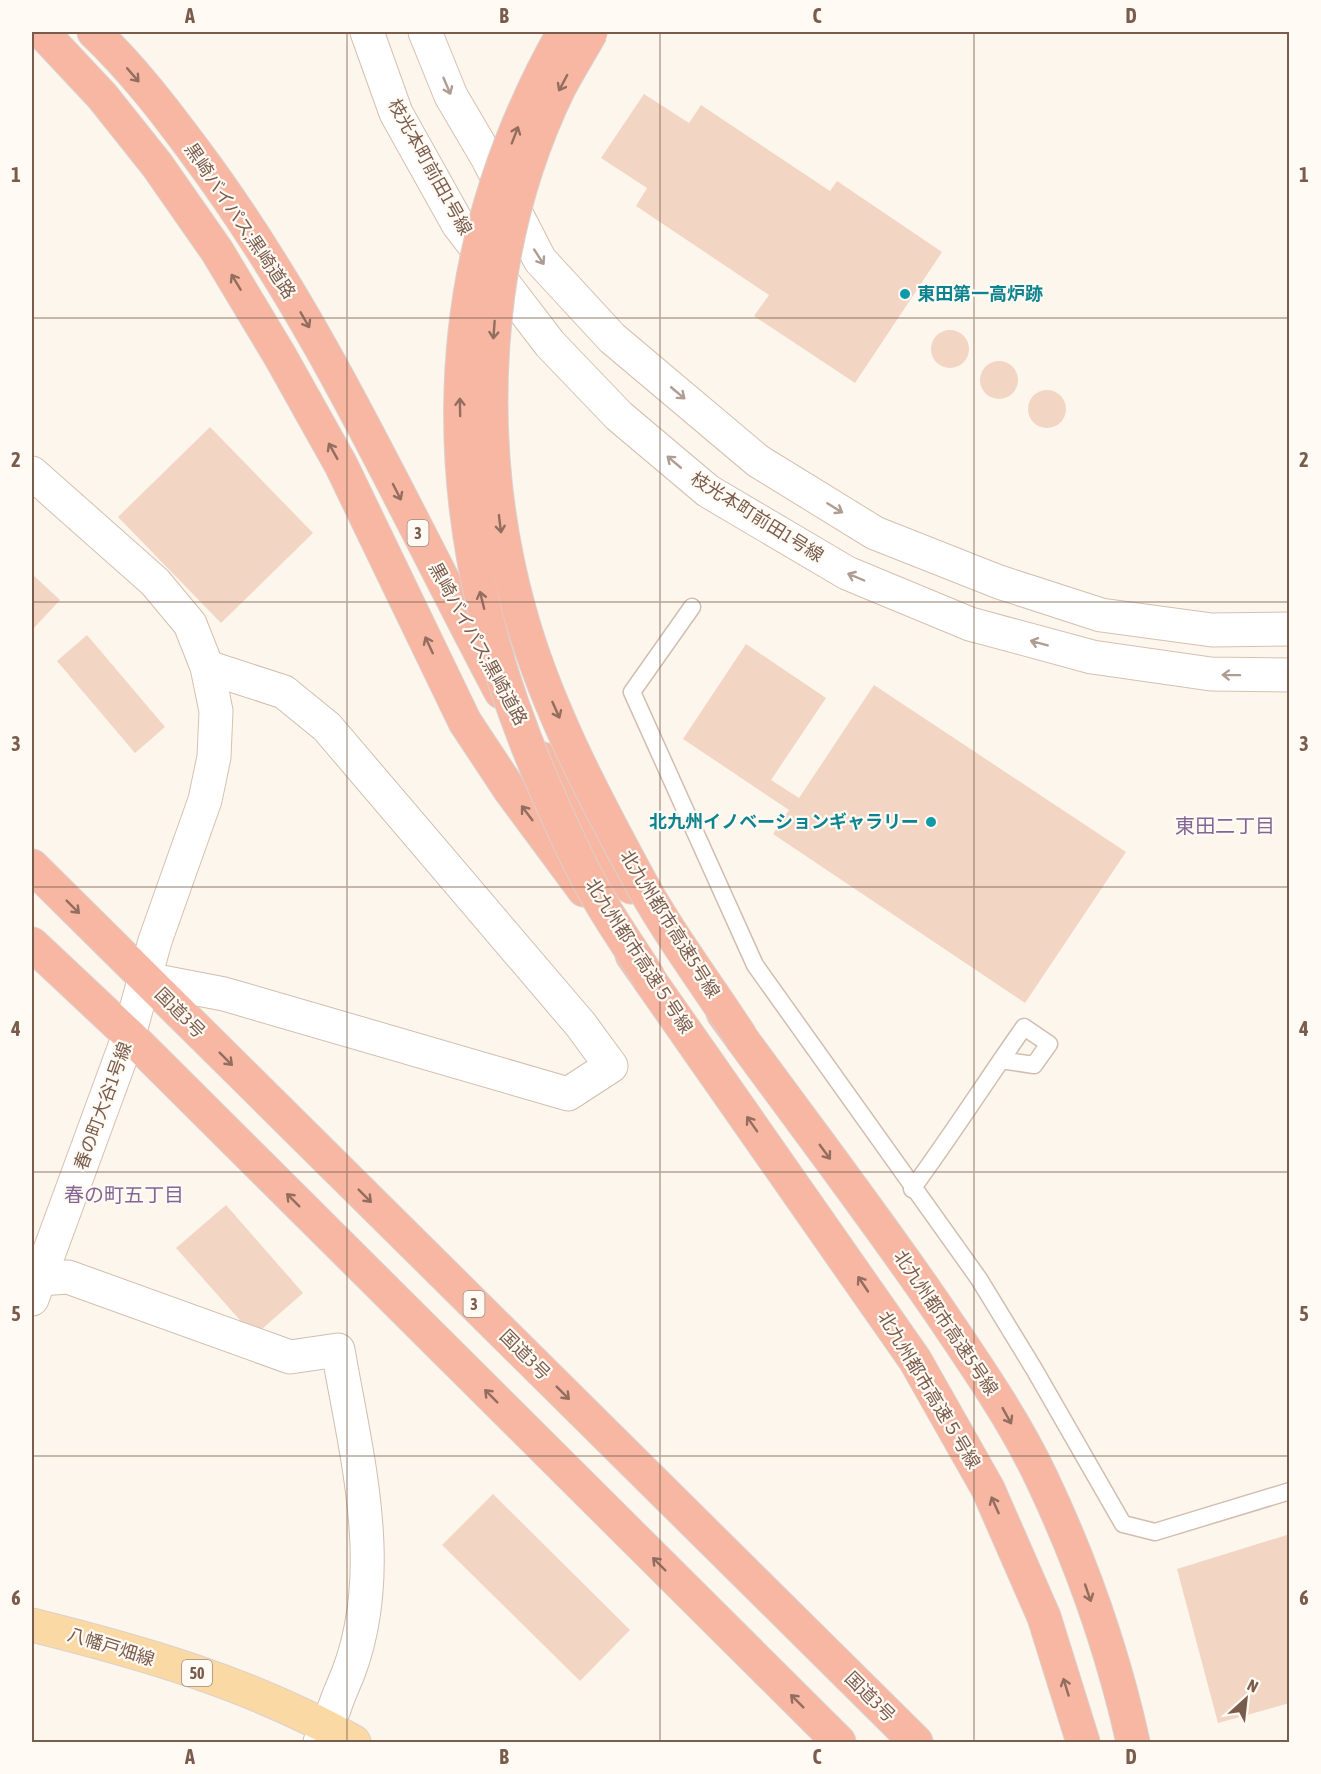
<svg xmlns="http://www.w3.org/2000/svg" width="1321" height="1774" font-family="'Asap Condensed','Noto Sans JP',sans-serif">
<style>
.building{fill:#f3d5c3}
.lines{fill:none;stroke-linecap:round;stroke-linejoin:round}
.lane-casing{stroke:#d1beb0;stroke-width:19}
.street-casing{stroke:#d1beb0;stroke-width:35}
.secondary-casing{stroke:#d6c0b0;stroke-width:35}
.primary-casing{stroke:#dad1cd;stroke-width:35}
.highway-casing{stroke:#dad1cd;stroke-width:35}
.lane{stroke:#fff;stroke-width:16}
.street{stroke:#fff;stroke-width:33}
.secondary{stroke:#fff;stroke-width:33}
.primary{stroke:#fbd9a5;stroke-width:33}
.highway{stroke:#f7b7a3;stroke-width:33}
.highway-bridge-casing{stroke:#dad1cd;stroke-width:35;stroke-linecap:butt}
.highway-bridge{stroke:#f7b7a3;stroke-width:33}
.oneway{stroke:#936e5e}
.oneway2{stroke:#af9d94}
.grid{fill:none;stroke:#7a5c4d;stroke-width:1.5;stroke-opacity:0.55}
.culture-dot{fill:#0f9aa8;stroke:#fffaf3;stroke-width:2}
.labels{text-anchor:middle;stroke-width:4.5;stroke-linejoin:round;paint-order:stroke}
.shield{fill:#fffaf3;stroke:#a28b7f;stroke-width:1.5}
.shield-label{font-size:16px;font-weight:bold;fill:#7a5c4d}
.street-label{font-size:18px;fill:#7a5c4d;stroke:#fffaf3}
.culture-label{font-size:18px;font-weight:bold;fill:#0d838f;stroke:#fffaf3;text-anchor:start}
.neighbourhood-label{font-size:20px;fill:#846695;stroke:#fffaf3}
.neatline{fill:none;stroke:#7a5c4d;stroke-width:2}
.grid-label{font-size:20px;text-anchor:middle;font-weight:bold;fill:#7a5c4d}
</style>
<rect width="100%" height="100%" fill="#fdf6ec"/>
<!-- building -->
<g class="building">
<path d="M644,94L689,123L701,105L830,191L837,181L942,252L855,383L754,316L769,295L636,206L647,188L601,158Z"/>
<circle cx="950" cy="349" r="19"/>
<circle cx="999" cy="380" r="19"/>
<circle cx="1047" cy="409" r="19"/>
<path d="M210,427L313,533L221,623L118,517Z"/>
<path d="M32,574L60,600L32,630Z"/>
<path d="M87,635L165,727L135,753L57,661Z"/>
<path d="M746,644L826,698L771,780L799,798L874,685L1126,852L1025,1003L773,834L789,810L683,739Z"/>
<path d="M226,1205L303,1293L254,1336L176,1248Z"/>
<path d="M493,1494L630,1630L580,1681L442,1545Z"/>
<path d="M1290,1534V1703L1218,1723L1177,1569Z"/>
</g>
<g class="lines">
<defs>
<g id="lane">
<path d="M692,607L632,692L755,965L979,1279L1034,1369L1123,1524L1155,1532L1290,1491"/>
<path d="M912,1189C951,1136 986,1081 1024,1027L1049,1044L1034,1065L1001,1060"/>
</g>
<g id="street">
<path d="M146,979L224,994L568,1094L611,1066L581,1025L327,727L284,692L207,667"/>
<path d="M32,1277L39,1279L68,1277L290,1357L338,1350C357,1460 391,1581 342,1688C334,1706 330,1725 320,1742"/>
</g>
<g id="secondary">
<path d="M367,32L396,113L458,224L550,344L619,416L708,491L847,573L970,624L1092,657L1211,674L1290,675"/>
<path d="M425,32L451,96L488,159L540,260L612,338L758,461L875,533L999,582L1101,615L1212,630L1290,629"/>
<path d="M32,473L155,582L190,624L207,667L216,711L214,757L205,800L155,941L129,1035L32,1299"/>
</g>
<path id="primary" d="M32,1625C141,1652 256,1685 354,1742"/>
<g id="highway">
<path d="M42,32L102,96L157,165L217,251L280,356L341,465L465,722L510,790L584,890"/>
<path d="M94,32C132,68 165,111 196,153C320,319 404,510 501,692"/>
<path d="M543,759L578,813L631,887"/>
<path d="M32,866L916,1742"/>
<path d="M32,944L129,1035L839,1742"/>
<path d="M632,955L915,1360L988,1489L1044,1617L1083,1742"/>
<path d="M723,1013C796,1114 872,1212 942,1315C977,1367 1014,1420 1041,1477C1081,1561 1113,1652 1133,1742"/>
</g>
</defs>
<!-- lane casing -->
<use href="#lane" class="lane-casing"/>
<!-- street casing -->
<use href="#street" class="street-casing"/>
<!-- secondary casing -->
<use href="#secondary" class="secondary-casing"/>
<!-- primary casing -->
<use href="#primary" class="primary-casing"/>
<!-- highway casing -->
<use href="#highway" class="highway-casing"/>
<!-- lane -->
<use href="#lane" class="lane"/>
<!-- street -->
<use href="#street" class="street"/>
<!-- secondary -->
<use href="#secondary" class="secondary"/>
<!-- primary -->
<use href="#primary" class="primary"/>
<!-- highway -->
<use href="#highway" class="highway"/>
<defs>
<g id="highway-bridge">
<path d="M564,32C424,278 434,538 547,792C563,829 580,867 600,901C615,927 633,952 649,978"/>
<path d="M591,32C581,50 569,69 559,88C482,246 473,442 519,609C544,701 590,789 635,872C665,929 706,983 741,1037"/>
</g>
</defs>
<!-- highway-bridge casing -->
<use href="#highway-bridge" class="highway-bridge-casing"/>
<!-- highway-bridge -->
<use href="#highway-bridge" class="highway-bridge"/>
</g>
<!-- one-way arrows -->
<defs><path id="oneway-shaft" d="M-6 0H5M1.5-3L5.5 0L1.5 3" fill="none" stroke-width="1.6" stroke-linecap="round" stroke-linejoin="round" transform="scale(1.5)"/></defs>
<g class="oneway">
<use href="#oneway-shaft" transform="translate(133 75) rotate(49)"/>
<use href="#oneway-shaft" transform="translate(563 83) rotate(118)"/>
<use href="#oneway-shaft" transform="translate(515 135) rotate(-69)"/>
<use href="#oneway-shaft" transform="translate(236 282) rotate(-121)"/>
<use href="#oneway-shaft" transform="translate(305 320) rotate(60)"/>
<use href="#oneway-shaft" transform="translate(494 330) rotate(94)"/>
<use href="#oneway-shaft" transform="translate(460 407) rotate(-91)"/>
<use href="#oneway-shaft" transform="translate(333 451) rotate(-119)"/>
<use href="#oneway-shaft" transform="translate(397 492) rotate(63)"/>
<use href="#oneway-shaft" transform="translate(500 524) rotate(83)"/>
<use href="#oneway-shaft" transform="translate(482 600) rotate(-104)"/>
<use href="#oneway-shaft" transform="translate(429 645) rotate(-115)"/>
<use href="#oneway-shaft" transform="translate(556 710) rotate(66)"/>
<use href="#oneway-shaft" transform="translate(527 813) rotate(-127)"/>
<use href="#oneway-shaft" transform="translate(73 907) rotate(45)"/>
<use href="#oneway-shaft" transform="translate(226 1059) rotate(45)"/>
<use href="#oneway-shaft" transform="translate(752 1124) rotate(-125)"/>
<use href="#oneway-shaft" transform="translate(825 1152) rotate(54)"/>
<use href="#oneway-shaft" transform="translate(365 1196) rotate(45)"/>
<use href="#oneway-shaft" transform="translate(293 1200) rotate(-135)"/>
<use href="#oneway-shaft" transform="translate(863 1284) rotate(-124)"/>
<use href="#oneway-shaft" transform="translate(563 1393) rotate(45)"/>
<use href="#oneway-shaft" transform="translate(491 1396) rotate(-135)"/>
<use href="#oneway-shaft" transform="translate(1007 1416) rotate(61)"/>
<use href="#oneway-shaft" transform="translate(995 1505) rotate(-114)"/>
<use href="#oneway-shaft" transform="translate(659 1564) rotate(-135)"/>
<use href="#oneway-shaft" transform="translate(1088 1593) rotate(71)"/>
<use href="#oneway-shaft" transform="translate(1066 1687) rotate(-107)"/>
<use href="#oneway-shaft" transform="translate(797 1701) rotate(-135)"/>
</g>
<g class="oneway2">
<use href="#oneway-shaft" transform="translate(447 86) rotate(67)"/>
<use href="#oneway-shaft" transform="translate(539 257) rotate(57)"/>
<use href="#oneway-shaft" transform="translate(678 393) rotate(40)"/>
<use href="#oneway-shaft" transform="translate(674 462) rotate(-140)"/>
<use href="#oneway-shaft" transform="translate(835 508) rotate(32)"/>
<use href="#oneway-shaft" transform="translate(856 577) rotate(-157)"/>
<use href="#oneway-shaft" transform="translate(1039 643) rotate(-165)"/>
<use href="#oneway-shaft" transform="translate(1231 675) rotate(-179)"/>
</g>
<!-- grid -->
<path class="grid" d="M347,32V1742M660,32V1742M974,32V1742M32,318H1290M32,602H1290M32,887H1290M32,1172H1290M32,1456H1290"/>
<!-- markers -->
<g class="culture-dot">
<circle cx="905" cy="294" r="6"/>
<circle cx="931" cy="822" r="6"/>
</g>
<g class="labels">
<!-- shield labels -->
<g class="shield">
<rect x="407.5" y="520" width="21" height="26" rx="4.5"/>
<rect x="463.5" y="1291" width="21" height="26" rx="4.5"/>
<rect x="182" y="1660" width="30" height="26" rx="4.5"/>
</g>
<g class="shield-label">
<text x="418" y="539">3</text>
<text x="474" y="1310">3</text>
<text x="197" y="1679">50</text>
</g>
<!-- street labels -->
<g class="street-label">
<text transform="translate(430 167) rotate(61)" y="6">枝光本町前田1号線</text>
<text transform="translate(240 221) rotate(56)" y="6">黒崎バイパス;黒崎道路</text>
<text transform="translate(757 517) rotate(32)" y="6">枝光本町前田1号線</text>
<text transform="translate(478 644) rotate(61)" y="6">黒崎バイパス;黒崎道路</text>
<text transform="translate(670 924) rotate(58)" y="6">北九州都市高速5号線</text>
<text transform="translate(639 956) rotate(57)" y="6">北九州都市高速５号線</text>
<text transform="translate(180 1013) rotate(45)" y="6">国道3号</text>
<text transform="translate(103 1106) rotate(-70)" y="6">春の町大谷1号線</text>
<text transform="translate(946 1323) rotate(56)" y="6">北九州都市高速5号線</text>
<text transform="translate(525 1355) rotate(45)" y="6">国道3号</text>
<text transform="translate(929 1390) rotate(59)" y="6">北九州都市高速５号線</text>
<text transform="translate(111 1647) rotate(17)" y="6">八幡戸畑線</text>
<text transform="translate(870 1697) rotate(45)" y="6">国道3号</text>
</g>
<!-- culture labels -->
<g class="culture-label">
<text x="917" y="300">東田第一高炉跡</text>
<text x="919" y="828" text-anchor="end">北九州イノベーションギャラリー</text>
</g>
<!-- neighbourhood labels -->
<g class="neighbourhood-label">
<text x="1225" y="833">東田二丁目</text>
<text x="124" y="1202">春の町五丁目</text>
</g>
</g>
<!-- border -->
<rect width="1321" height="1774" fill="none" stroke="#fffaf3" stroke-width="66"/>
<!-- north arrow -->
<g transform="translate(1246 1699) rotate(27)" stroke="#fffaf3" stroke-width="4.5" paint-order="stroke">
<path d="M0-4.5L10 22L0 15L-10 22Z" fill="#7a5c4d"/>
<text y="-9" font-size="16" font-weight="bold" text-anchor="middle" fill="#7a5c4d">N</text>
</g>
<rect x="33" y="33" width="1255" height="1708" class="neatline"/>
<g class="grid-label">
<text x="190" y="23">A</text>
<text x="504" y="23">B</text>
<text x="817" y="23">C</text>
<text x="1131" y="23">D</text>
<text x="16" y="182">1</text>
<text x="1304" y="182">1</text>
<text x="16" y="467">2</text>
<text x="1304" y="467">2</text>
<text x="16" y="751">3</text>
<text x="1304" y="751">3</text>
<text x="16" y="1036">4</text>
<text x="1304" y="1036">4</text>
<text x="16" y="1321">5</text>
<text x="1304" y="1321">5</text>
<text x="16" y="1605">6</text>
<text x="1304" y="1605">6</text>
<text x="190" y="1764">A</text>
<text x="504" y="1764">B</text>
<text x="817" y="1764">C</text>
<text x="1131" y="1764">D</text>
</g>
</svg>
